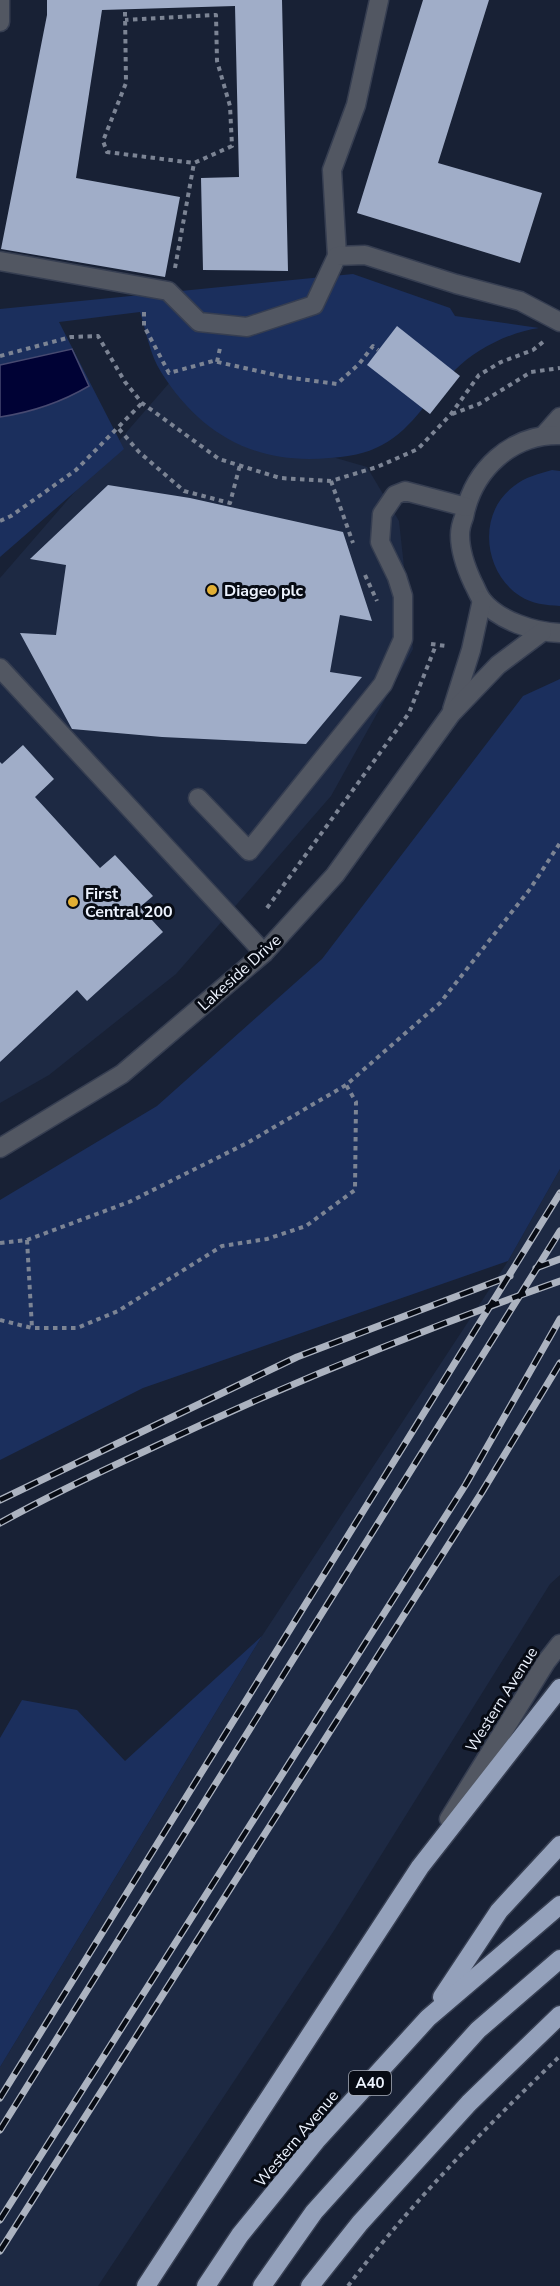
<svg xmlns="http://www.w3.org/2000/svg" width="560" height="2286" font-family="'Nunito Sans',sans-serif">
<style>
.built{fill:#1d2943}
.green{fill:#1b2f5d}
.water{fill:#000235;stroke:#474a71;stroke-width:1.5}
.building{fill:#a0adc8}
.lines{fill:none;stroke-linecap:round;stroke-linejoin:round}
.minor-casing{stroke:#363e51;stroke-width:21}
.highway-casing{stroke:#363e51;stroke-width:21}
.path{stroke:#7c8494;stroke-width:4;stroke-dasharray:4.5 4.5;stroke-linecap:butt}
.minor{stroke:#525762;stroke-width:18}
.highway{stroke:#94a1bb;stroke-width:18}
.rail-casing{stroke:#acb3c0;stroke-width:7}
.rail{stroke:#070b14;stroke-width:4.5;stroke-dasharray:14;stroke-linecap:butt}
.poi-dot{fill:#e2af34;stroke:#070b14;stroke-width:2}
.labels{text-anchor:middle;stroke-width:6;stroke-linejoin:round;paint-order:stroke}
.shield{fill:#070b14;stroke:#a8adb8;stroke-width:1.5}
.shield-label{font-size:15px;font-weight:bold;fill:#edf3fe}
.poi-label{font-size:16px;font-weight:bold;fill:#edf3fe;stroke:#070b14;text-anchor:start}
.street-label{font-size:16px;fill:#edf3fe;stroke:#070b14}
</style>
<rect width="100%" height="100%" fill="#182135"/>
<!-- built -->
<g class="built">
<path d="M170,382L229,427L367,467L399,521L413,649L331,796L176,974L49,1075L0,1103V578Z"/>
<path d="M560,1169V1575L550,1584L335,1929L98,2286H0V2067L262,1636L508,1261Z"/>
</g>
<!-- green -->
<g class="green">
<path d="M353,274L450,308L455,316L539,328C510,332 476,349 455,370C430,395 414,428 382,445C366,454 347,457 329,458C255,465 200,434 161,372C150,355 146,331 140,312L59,322L124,449L0,557V309Z"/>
<path d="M552,470L560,471V606C546,605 532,604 520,596C483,572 477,513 514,486C525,477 538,474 552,470Z"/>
<path d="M560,679V1169L508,1261L143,1388L0,1460V1200L157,1106L322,959L523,696Z"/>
<path d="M262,1636L0,2067V1738L22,1700L77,1710L125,1761Z"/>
</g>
<!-- water -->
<path class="water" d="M72,349L89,386C60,403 33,412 0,417V365Z"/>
<!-- building -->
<g class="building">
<path d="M47,0H282L288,271L203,270L201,178L239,177L235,6L102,10L76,178L180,197L165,277L1,249L47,15Z"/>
<path d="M423,0H489L438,163L542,193L520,263L357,213Z"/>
<path d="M397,326L460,376L430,414L367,365Z"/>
<path d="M108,485L190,498L343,532L372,621L340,615L330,672L362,677L306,744L162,737L72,729L20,633L56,635L66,565L30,559Z"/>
<path d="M23,745L54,779L35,797L100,868L115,855L153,896L140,907L163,932L87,1001L77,990L0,1062V762L2,764Z"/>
</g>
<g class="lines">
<defs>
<g id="minor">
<path d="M0,22V0"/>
<path d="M337,256L332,170L356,105L379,0"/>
<path d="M0,261L168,291L199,322L247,327L314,305L337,256L365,255L456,284L520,301L560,322"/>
<path d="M545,434L560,417"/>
<path d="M560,435C511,434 473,470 464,517C462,522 460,529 460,535C460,552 466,568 473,583C476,588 478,595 482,600C499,621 534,632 560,633"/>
<path d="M0,668L264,953"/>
<path d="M452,710L471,650L482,600"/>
<path d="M198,798L249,851L383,684L403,639V596L397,577L380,542L382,514L395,495L405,491L466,507"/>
<path d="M0,1148L122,1074L264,953L335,875L451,714L498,665L542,632"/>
<path d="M449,1819L546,1662L560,1644"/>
</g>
<g id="highway">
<path d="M442,1997L499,1911L560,1845"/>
<path d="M146,2286L420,1867L560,1688"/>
<path d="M206,2286L240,2235L316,2141L428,2018L560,1905"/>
<path d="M262,2286L314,2212L478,2030L560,1959"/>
<path d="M310,2286L360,2223L469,2103L560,2015"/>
</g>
</defs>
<!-- minor casing -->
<use href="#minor" class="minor-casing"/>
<!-- highway casing -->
<use href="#highway" class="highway-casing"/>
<!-- path -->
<g class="path">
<path d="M125,12L126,83L103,141L107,152L194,163L232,146L230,106L217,61L216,15L125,20"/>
<path d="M175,268L194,163"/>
<path d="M144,312V326L169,373L213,361L285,377L337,384L359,364L373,346L378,350"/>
<path d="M0,356L71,337L98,336L125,382L142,403L219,459L280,478L331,481L377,467L418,449L451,414L479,375L501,362L533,350L543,342"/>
<path d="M217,362L220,348"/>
<path d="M452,414L479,404L531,372L560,368"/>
<path d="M119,429L139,452L184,491L230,503L240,465"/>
<path d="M331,481L353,543"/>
<path d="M0,521L11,516L76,470L142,403"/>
<path d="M365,575L377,601"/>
<path d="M431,644L446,646"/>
<path d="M267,908L409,713L436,645"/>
<path d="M27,1240L32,1328"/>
<path d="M0,1243L27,1240L129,1202L247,1143L346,1085L440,1003L530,889L560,843"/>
<path d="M0,1320L32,1328H77L118,1311L222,1246L267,1239L306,1226L355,1190L356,1102L346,1085"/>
<path d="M348,2286C411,2203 485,2128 560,2056"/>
</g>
<!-- minor -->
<use href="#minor" class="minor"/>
<!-- highway -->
<use href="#highway" class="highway"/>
<defs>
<g id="rail">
<path d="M536,1268L560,1259"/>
<path d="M0,1500L297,1357L510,1276"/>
<path d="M0,1523C47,1497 95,1474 143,1452C279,1387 418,1331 560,1281"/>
<path d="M0,2098L560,1193"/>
<path d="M0,2130L560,1231"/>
<path d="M0,2220L466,1484L560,1319"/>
<path d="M0,2251L482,1492L560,1363"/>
</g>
</defs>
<!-- rail casing -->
<use href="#rail" class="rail-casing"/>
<!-- rail -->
<use href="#rail" class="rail"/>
</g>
<!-- markers -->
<g class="poi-dot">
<circle cx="212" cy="590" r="6"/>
<circle cx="73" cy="902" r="6"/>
</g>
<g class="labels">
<!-- shield labels -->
<rect class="shield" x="349" y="2071" width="42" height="24" rx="4.5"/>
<g class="shield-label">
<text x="370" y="2088">A40</text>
</g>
<!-- poi labels -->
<g class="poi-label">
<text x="224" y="596">Diageo plc</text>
<text x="85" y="899">First<tspan x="85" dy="18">Central 200</tspan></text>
</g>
<!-- street labels -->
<g class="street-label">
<text transform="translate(239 972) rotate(-42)" y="6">Lakeside Drive</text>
<text transform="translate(501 1699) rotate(-58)" y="6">Western Avenue</text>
<text transform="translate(296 2138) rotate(-50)" y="6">Western Avenue</text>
</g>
</g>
</svg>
